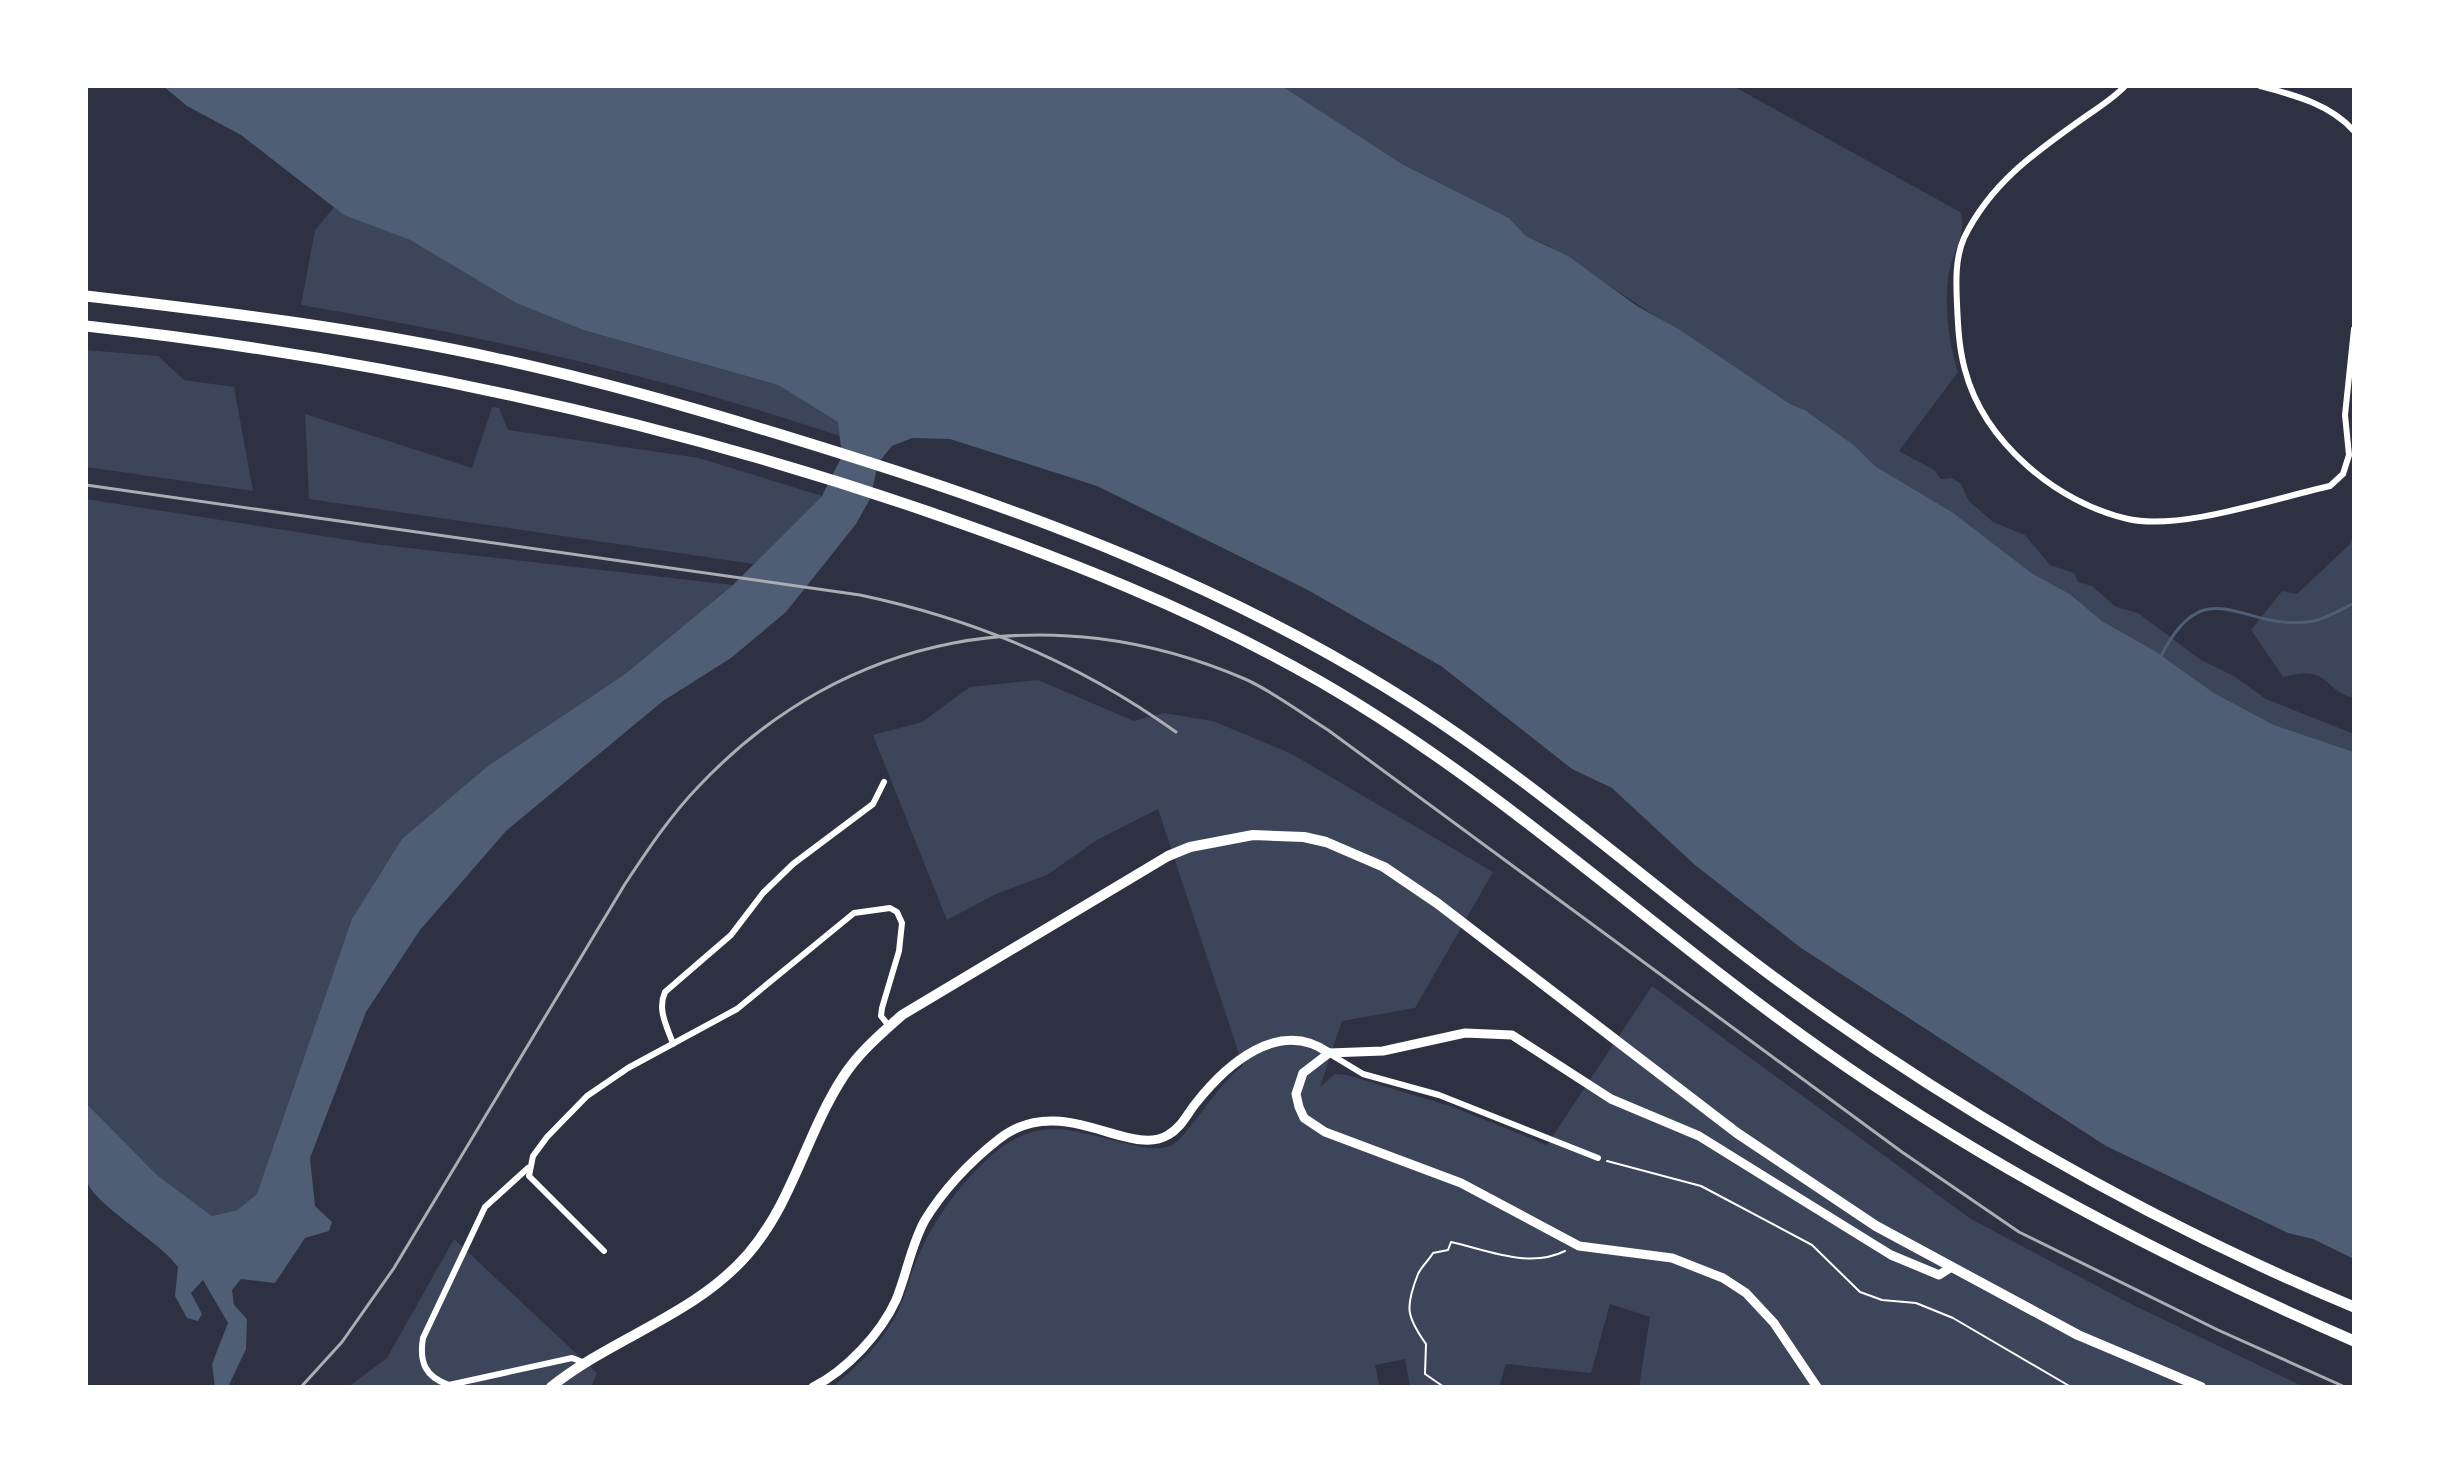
<svg xmlns="http://www.w3.org/2000/svg" width="2440" height="1473" font-family="'Times New Roman',serif">
<style>
.green{fill:#3c4559}
.water{fill:#4f5d75}
.lines{fill:none;stroke-linecap:round;stroke-linejoin:round}
.stream{stroke:#4f5d75;stroke-width:3}
.path{stroke:#fff;stroke-width:2}
.minor{stroke:#fff;stroke-width:6}
.secondary{stroke:#fff;stroke-width:9}
.primary{stroke:#fff;stroke-width:10}
.motorway{stroke:#fff;stroke-width:11}
.rail{stroke:#abadb3;stroke-width:3}
</style>
<rect width="100%" height="100%" fill="#2d3142"/>
<!-- green -->
<g class="green">
<path d="M1282,86H1733L1960,212C1969,227 1952,255 1949,272C1944,304 1948,341 1958,372L1899,451L1934,470L1941,479L1952,478L1961,484L1969,501L1993,522L2025,535L2050,565L2074,573L2078,582L2092,586L2116,607L2138,613L2201,660L2234,676L2266,699L2354,734V752L2274,725L2214,693L2155,651L2102,621L2070,594L2033,574L1952,512L1875,466L1855,446L1805,410L1790,404L1547,245L1526,236L1509,218L1402,164Z"/>
<path d="M334,207L345,215L410,240L516,303L583,330L778,385L839,422L840,436C663,377 485,336 301,305L315,230Z"/>
<path d="M86,350L158,356L184,380L234,387L253,491L86,467Z"/>
<path d="M492,407L499,408L508,430L699,458L822,496L754,564L309,499L305,414L472,468Z"/>
<path d="M86,499L374,544L733,585L625,674L488,766L257,1194L237,1210L212,1216L157,1175L86,1103Z"/>
<path d="M2354,533V698C2322,691 2332,664 2283,677L2251,630L2282,591L2297,594L2349,545Z"/>
<path d="M1038,680L1134,721L1164,713L1213,721L1290,753L1493,872L1415,1008L1342,1021L1320,1087L1335,1074L1347,1075L1453,1107L1547,1145L1652,986L1971,1219L2129,1303L2304,1387H1639L1650,1317L1610,1304L1591,1373L1506,1364L1499,1387H1410L1405,1359L1375,1365L1379,1385L1371,1387H832C857,1367 885,1340 899,1309C907,1291 911,1271 920,1252C936,1217 962,1181 992,1155C1040,1114 1073,1131 1128,1144C1143,1147 1156,1151 1170,1146C1186,1141 1218,1082 1243,1066L1158,809L1097,840L1047,875L996,894L947,920L873,735L922,722L970,687Z"/>
<path d="M454,1239L597,1373L591,1387H348L387,1358Z"/>
</g>
<!-- water -->
<path class="water" d="M163,86H1282L1402,164L1509,218L1526,236L1568,256L1637,306L1680,330L1790,404L1805,410L1855,446L1875,466L1952,512L2033,574L2070,594L2102,621L2155,651L2214,693L2274,725L2354,752V1259L2313,1239L2288,1233L2106,1146L1801,948L1695,865L1612,788L1572,769L1441,666L1306,589L1097,486L950,439L912,438L892,446L878,463L870,499L856,524L786,612L731,658L663,701L506,831L420,930L366,1012L310,1158L315,1206L332,1222L329,1231L305,1238L275,1283L241,1279L232,1290L234,1305L247,1319L246,1349L228,1387H215L212,1364L228,1323L203,1280L191,1293L202,1314L198,1321L187,1318L175,1296L178,1267C160,1241 89,1202 86,1178C83,1154 86,1127 86,1103L157,1175L212,1216L237,1210L257,1194L352,919L402,839L488,766L625,674L733,585L822,496L842,456L838,422L778,385L583,330L516,303L410,240L344,215L241,135L187,106Z"/>
<g class="lines">
<!-- stream -->
<g class="stream">
<path d="M2160,658C2206,565 2242,634 2314,621C2327,618 2342,609 2354,603"/>
<path d="M213,1387H221"/>
</g>
<!-- path -->
<g class="path">
<path d="M1607,1161L1701,1186L1812,1245L1860,1292L1882,1300L1916,1303L1953,1318L2071,1387"/>
<path d="M1444,1387L1425,1374L1426,1344C1406,1316 1405,1307 1418,1274C1421,1267 1429,1260 1433,1253L1448,1250L1451,1242C1487,1250 1529,1269 1565,1251"/>
</g>
<!-- minor -->
<g class="minor">
<path d="M2125,86C2113,99 2096,109 2082,119C2034,153 1990,184 1964,238C1955,258 1956,283 1957,304C1958,327 1959,348 1965,370C1984,442 2057,503 2128,519C2180,531 2276,498 2330,486L2343,474L2349,455L2345,415L2354,329"/>
<path d="M2260,86C2294,95 2330,104 2354,131"/>
<path d="M673,1044C667,1026 657,1010 665,992L731,935L763,893L793,864L873,804L884,782"/>
<path d="M1330,1054L1363,1074L1439,1095L1598,1158"/>
<path d="M528,1168L485,1207L423,1338C419,1362 425,1377 449,1385L572,1358L585,1363"/>
<path d="M604,1251L529,1176L533,1156L547,1137L587,1096L628,1068L737,1009L854,913L890,908L897,912L902,923L899,951L882,1008L881,1016L889,1026"/>
</g>
<!-- secondary -->
<g class="secondary">
<path d="M813,1387C846,1371 881,1333 896,1300C907,1273 911,1245 925,1220C944,1189 971,1161 999,1139C1061,1090 1129,1159 1168,1135C1181,1128 1187,1114 1196,1103C1226,1065 1279,1017 1329,1053"/>
<path d="M1817,1387L1774,1323L1746,1293L1723,1278L1672,1258L1579,1246L1461,1183L1325,1132L1304,1118L1299,1107L1296,1094L1303,1073L1329,1053L1383,1051L1465,1033L1512,1035L1611,1099L1699,1136L1891,1255L1939,1275L1950,1268"/>
</g>
<!-- primary -->
<path class="primary" d="M551,1387C613,1337 694,1316 748,1254C793,1202 806,1134 843,1077C859,1052 881,1034 902,1015L1168,856L1190,847L1253,835L1304,837L1326,842L1384,867L1437,903L1737,1133L1876,1226L2078,1335L2201,1387"/>
<!-- motorway -->
<g class="motorway">
<path d="M86,296C224,312 363,329 499,359C623,386 745,423 865,461C1047,519 1223,587 1387,688C1524,772 1643,880 1772,976C1951,1108 2148,1221 2354,1307"/>
<path d="M86,326C373,358 653,417 926,511C1062,558 1196,610 1321,682C1501,786 1652,930 1821,1049C1988,1167 2168,1260 2354,1341"/>
</g>
<!-- rail -->
<g class="rail">
<path d="M86,485L860,595C974,619 1081,664 1176,732"/>
<path d="M301,1387L342,1342L394,1268L625,884C647,851 670,816 698,787C845,631 1050,595 1245,679C1274,692 1301,713 1328,730L1902,1152L2019,1232L2218,1330L2345,1387"/>
</g>
</g>
<!-- border -->
<rect width="2440" height="1473" fill="none" stroke="#ffffff" stroke-width="176"/>
</svg>
